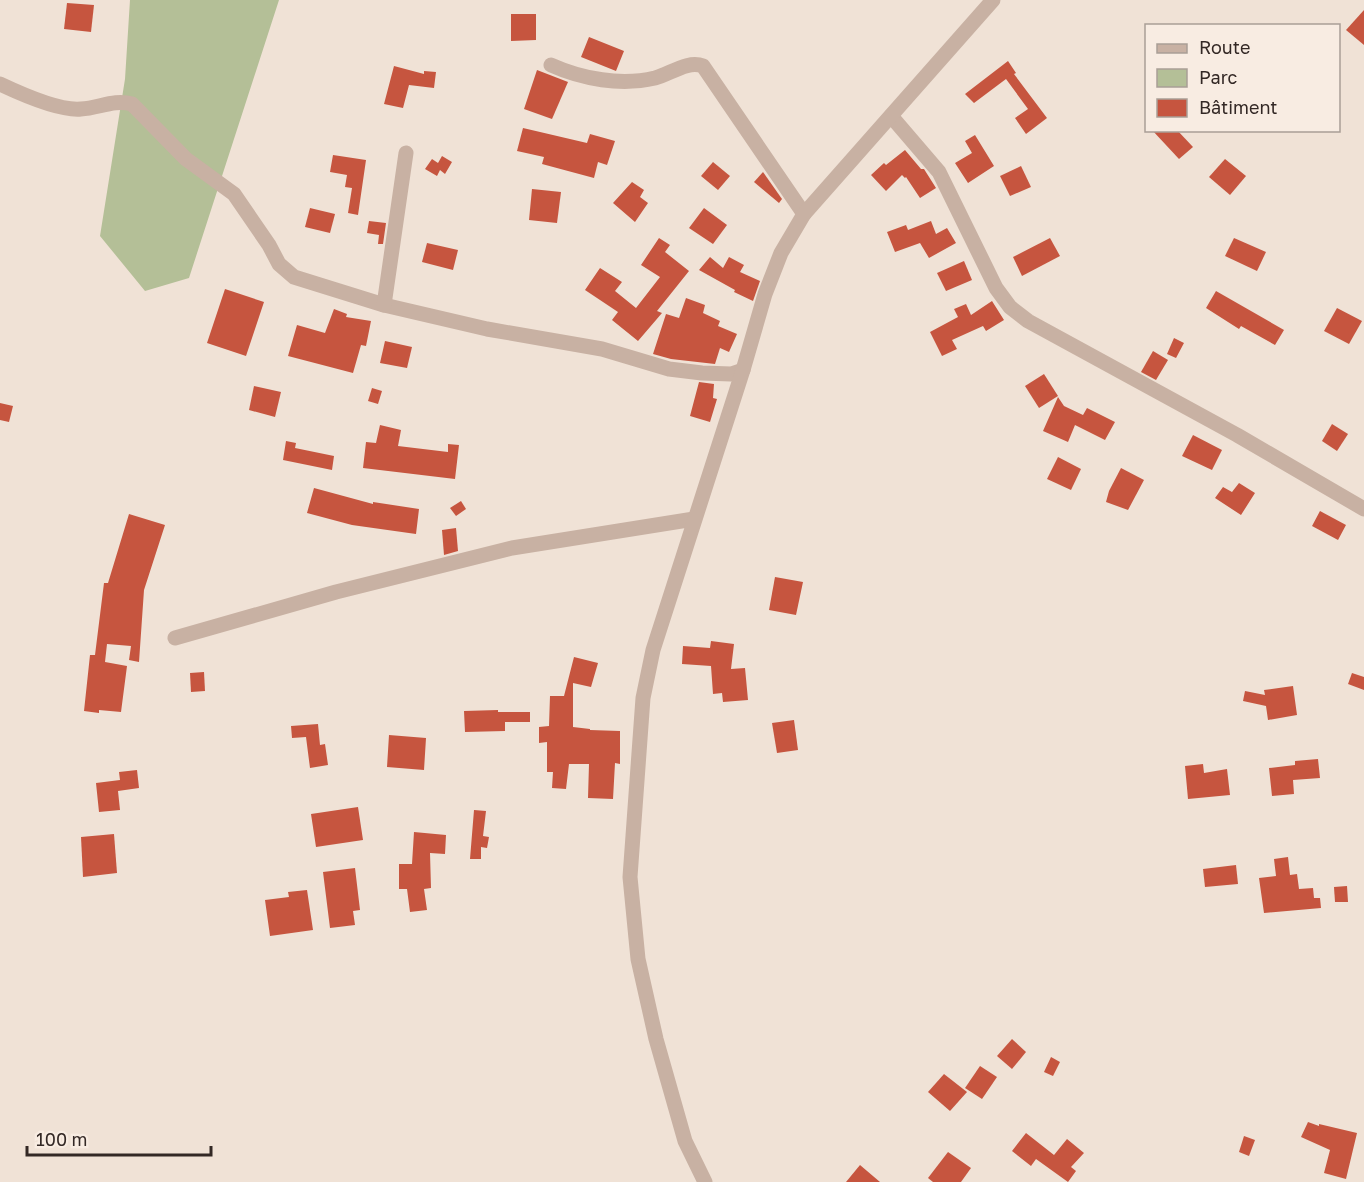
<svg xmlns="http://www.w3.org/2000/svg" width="1364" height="1182" font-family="'Golos Text',sans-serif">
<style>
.green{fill:#b4bf97}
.building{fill:#c6553f}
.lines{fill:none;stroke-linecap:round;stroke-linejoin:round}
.minor{stroke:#c8b1a3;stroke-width:15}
</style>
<rect width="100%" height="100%" fill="#f0e2d6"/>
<!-- green -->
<path class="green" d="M130,0H279L189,278L145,291L100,236L125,79Z"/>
<!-- building -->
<g class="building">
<path d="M67,3L94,5L91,32L64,29Z"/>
<path d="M1364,10V45L1346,30Z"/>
<path d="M511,14H536V40L511,41Z"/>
<path d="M589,37L624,51L616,71L581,57Z"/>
<path d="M1008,61L1016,73L1014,74L1047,118L1026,134L1015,118L1028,109L1006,79L974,103L965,94Z"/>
<path d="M394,66L424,74V71L436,72L434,88L409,85L403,108L384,104Z"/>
<path d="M537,70L568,82L552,119L524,109Z"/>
<path d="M523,128L587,143L590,134L615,141L607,165L598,162L594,178L542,164L544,157L517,151Z"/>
<path d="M1152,130H1177L1193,147L1179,159Z"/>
<path d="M975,135L994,166L968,183L955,163L972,153L965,141Z"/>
<path d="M905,150L921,169H924L936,188L920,198L906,177L905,178L902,175L886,191L871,175L884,163L886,165Z"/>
<path d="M333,155L366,160L358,215L348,213L352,188L345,187L347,175L330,172Z"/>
<path d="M442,156L452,162L445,174L440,170L437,176L425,169L432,159L438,163Z"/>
<path d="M1225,159L1246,176L1230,195L1209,177Z"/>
<path d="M713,162L730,176L718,190L701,176Z"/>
<path d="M1021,166L1031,187L1010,196L1000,176Z"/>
<path d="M763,172L782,199L779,203L754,182Z"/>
<path d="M632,182L644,190L640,197L648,203L635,222L613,203Z"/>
<path d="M532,189L561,192L557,223L529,220Z"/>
<path d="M310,208L335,214L330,233L305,227Z"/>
<path d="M704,208L727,225L713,244L689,228Z"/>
<path d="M369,221L386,223L383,244H378L379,235L367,233Z"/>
<path d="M931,221L936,234L947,228L956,243L929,258L920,243L895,252L887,232L906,225L908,230Z"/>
<path d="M659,238L670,245L665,252L689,271L657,311L662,313L638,341L612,320L618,312L585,290L600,268L622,282L615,291L636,308L660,277L641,265Z"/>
<path d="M1050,238L1060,256L1022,276L1013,257Z"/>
<path d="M1234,238L1266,252L1257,271L1225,256Z"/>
<path d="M427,243L458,250L453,270L422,262Z"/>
<path d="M710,257L723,268L729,257L744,265L740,272L760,281L753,301L734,292L735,290L699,270Z"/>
<path d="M964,261L972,280L946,291L937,273Z"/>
<path d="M225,289L264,302L246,356L207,343Z"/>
<path d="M1216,291L1284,330L1275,345L1241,326L1239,329L1206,308Z"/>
<path d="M686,298L705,305L703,313L720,321L718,326L737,334L729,352L720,348L715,364L671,359L653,354L666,314L679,318Z"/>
<path d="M992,301L1004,320L986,331L983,326L952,340L957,349L942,356L930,332L958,317L954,309L966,304L971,315Z"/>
<path d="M1337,308L1362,321L1349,344L1324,331Z"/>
<path d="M334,309L347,314L346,317L371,321L366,346L361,345L353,373L288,356L297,325L325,333Z"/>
<path d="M1174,338L1184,343L1176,358L1167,354Z"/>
<path d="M385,341L412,347L407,368L380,363Z"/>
<path d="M1153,351L1168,360L1156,380L1141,372Z"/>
<path d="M1044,374L1058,396L1039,408L1025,386Z"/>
<path d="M699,382L714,384L713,398L717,399L710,422L690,416Z"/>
<path d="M254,386L281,392L275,417L249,410Z"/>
<path d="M372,388L382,391L378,404L368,401Z"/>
<path d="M1058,397L1064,406L1083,415L1087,408L1115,422L1105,440L1075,425L1068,442L1043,431Z"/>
<path d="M0,403L13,406L9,422L0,420Z"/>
<path d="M1332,424L1348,434L1337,451L1322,441Z"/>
<path d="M380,425L401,430L398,446L448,452V444L459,445L455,479L363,468L366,442L376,443Z"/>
<path d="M1193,435L1222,450L1212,470L1182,456Z"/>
<path d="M286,441L296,443L295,448L334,456L332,470L283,460Z"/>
<path d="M1058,457L1081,469L1071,490L1047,479Z"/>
<path d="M1121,468L1144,480L1128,510L1106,502L1109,491Z"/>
<path d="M1239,483L1255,493L1241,515L1215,498L1223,487L1232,492Z"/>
<path d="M314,488L373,504V502L419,509L416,534L352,525L307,513Z"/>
<path d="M461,501L466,509L456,516L450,508Z"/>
<path d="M1320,511L1346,525L1338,540L1312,526Z"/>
<path d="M129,514L165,525L144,590L139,662L129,660L131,646L107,644L105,662L127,666L121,712L99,710V713L84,711L90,655H95L104,583H108Z"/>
<path d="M456,528L458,551L444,555L442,530Z"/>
<path d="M775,577L803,582L796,615L769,610Z"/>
<path d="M711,641L734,644L731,669L745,668L748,700L723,702L722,693L713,694L711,666L682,664L683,646L710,648Z"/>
<path d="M574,657L598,663L591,687L573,683V727L590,729V730L620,731V764L615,763L613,799L588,798L589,764H569L566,789L552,788L553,772H547V742L539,743V727L549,726L550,696H564Z"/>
<path d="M204,672L205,691L191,692L190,673Z"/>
<path d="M1352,673L1364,677V690L1348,684Z"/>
<path d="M1293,686L1297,715L1268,720L1266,706L1243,701L1245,691L1265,695L1264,690Z"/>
<path d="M498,710V712H530V722H505V731L465,732L464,711Z"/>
<path d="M794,720L798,750L777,753L772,723Z"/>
<path d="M318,724L320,745L325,744L328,765L310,768L306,737L292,738L291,726Z"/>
<path d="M389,735L426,738L424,770L387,767Z"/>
<path d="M1318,759L1320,778L1293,780L1294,794L1272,796L1269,768L1295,765V761Z"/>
<path d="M1203,764L1204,773L1227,769L1230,795L1188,799L1185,766Z"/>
<path d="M137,770L139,788L118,791L120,810L99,812L96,783L120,780L119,772Z"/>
<path d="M358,807L363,840L316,847L311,814Z"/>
<path d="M474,810L486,811L483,836L489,837L487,848L481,847V859H470Z"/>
<path d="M414,832L446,835L445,854L430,853L431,888L424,889L427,910L410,912L407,889H399V864H412Z"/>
<path d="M114,834L117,873L83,877L81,837Z"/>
<path d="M1288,857L1290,875L1297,874L1299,889L1313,888L1314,898H1320L1321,908L1264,913L1259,878L1276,876L1274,859Z"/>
<path d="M1236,865L1238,884L1205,887L1203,869Z"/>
<path d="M355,868L360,910L353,911L355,925L330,928L323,872Z"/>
<path d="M1347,886L1348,902H1335L1334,887Z"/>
<path d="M307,890L313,930L270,936L265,900L289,897L288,892Z"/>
<path d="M1012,1039L1026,1052L1012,1069L997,1056Z"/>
<path d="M1051,1057L1060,1062L1053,1076L1044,1072Z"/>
<path d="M980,1066L997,1077L982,1099L965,1088Z"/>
<path d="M944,1074L967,1092L950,1111L928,1092Z"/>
<path d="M1308,1122L1319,1126V1124L1357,1133L1346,1179L1324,1173L1330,1150L1301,1137Z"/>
<path d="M1026,1133L1054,1155L1067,1139L1084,1153L1071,1167L1076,1171L1068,1182L1036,1159L1031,1166L1012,1151Z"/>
<path d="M1244,1136L1255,1140L1249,1156L1239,1152Z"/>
<path d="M948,1152L971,1168L961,1182H933L928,1178Z"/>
<path d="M860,1165L880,1182H846Z"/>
</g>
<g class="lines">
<!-- minor -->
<g class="minor">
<path d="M551,65C582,79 621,86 655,78C670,74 688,60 703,66L804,214"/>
<path d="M0,84C19,93 60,111 81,109C99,108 114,99 132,104L186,159L234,194L269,245L279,264L294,277L384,305L487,329L602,349L669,369L702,373L731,374L743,370"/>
<path d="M891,116L939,172L996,288L1010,307L1028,321L1237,435L1364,509"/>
<path d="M384,305L406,153"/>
<path d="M175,638L336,592L512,548L694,519"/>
<path d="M705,1182L685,1141L656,1039L638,959L630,877L643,698L653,650L743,370L765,294L781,253L804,214L993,0"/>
</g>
</g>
<!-- legend -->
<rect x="1145" y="24" width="195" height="108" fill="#f8ece2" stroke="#a99e96" stroke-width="1.5"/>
<rect x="1157" y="44" width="30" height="9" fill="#c8b1a3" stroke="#a99e96" stroke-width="1.5"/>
<text x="1199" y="54" font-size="18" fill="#332825">Route</text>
<rect x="1157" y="69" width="30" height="18" fill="#b4bf97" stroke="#a99e96" stroke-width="1.5"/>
<text x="1199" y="84" font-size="18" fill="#332825">Parc</text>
<rect x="1157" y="99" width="30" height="18" fill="#c6553f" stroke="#a99e96" stroke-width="1.5"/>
<text x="1199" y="114" font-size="18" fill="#332825">Bâtiment</text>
<!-- scale -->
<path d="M27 1146v9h184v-9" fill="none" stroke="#332825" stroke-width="3"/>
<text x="36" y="1146" font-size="18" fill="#332825" stroke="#f8ece2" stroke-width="4.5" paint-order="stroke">100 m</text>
</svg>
